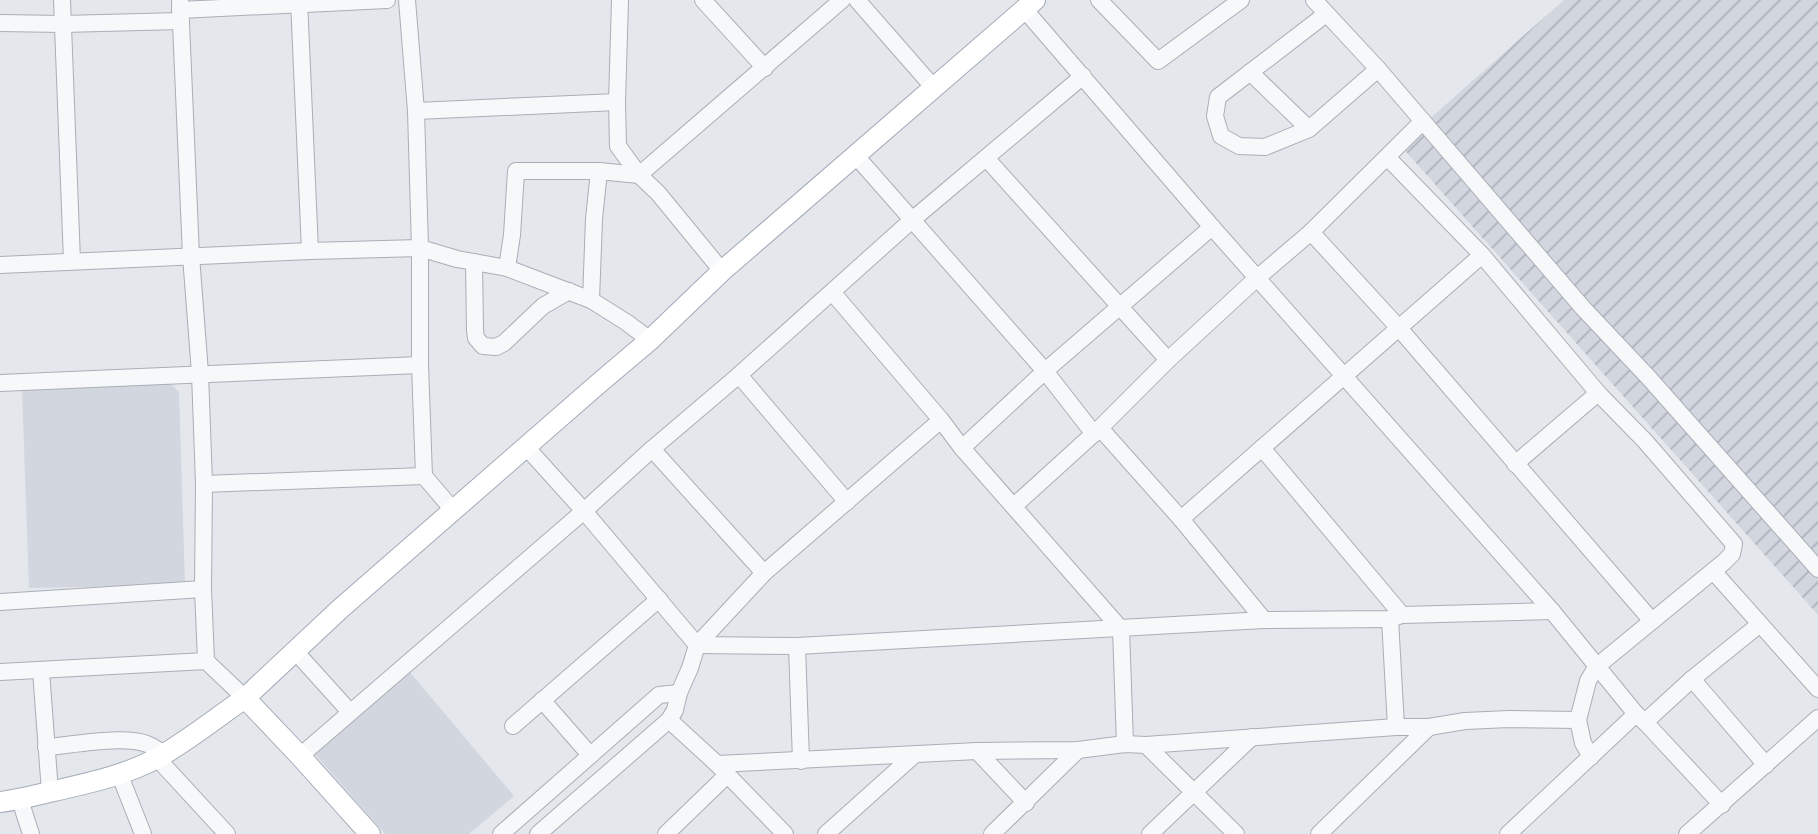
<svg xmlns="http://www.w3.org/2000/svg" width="1818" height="834" font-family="'Golos Text',sans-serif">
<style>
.built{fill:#d2d6de}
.industrial{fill:url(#industrial-furrows)}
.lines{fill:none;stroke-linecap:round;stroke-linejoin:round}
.minor-casing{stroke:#a9aeb7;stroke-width:18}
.major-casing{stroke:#a3abb8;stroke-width:22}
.minor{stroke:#f7f8fa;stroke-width:16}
.major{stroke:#fff;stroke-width:20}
</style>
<defs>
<pattern id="industrial-furrows" width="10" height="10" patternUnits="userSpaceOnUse" patternTransform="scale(2)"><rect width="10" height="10" fill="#d2d6de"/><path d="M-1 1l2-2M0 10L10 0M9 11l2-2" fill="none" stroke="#b4b8c0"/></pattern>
</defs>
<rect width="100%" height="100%" fill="#e4e7ec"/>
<!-- built -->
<g class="built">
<path d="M170,383L179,392L185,585L29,588L22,390Z"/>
<path d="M409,671L514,796L469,834H385L313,752Z"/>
</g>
<!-- industrial -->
<path class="industrial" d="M1564,0H1818V615L1400,145Z"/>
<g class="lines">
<defs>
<g id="minor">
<path d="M62,0L72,261"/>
<path d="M180,0L191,256L200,373L204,484L203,589L206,661L245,698"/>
<path d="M299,0L310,251"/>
<path d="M407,0L416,111L420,248V365L424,476"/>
<path d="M620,0L617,102L618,146L639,175L658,193L722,271"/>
<path d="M703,0L765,68"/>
<path d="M857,0L934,88"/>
<path d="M1099,0L1158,61L1241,0"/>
<path d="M1314,0L1378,69L1583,308L1649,378L1818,569"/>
<path d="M180,10L387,0"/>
<path d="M1025,10L1212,227L1552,611L1636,714L1645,722L1692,679L1760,624"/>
<path d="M1326,14L1218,97L1215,116L1221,136L1239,146L1265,147L1309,129L1378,69"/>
<path d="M0,23L62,24L181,21"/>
<path d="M1250,72L1309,129"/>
<path d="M416,111L617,102"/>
<path d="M856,156L1045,371L1094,434"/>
<path d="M1387,157L1482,255L1598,393L1645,441L1734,544L1732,554L1724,562L1596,667L1588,681L1578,720"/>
<path d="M986,158L1168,360"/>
<path d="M1311,232L1398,327L1652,621"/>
<path d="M474,262L475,330L476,338L483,346L496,347L504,343L543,306L569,291"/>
<path d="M0,265L310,251L420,248L457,259L507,268L591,300L626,322L650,340"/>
<path d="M507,268L512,235L516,171H599"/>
<path d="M833,293L941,420L962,448L1121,629L1125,744"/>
<path d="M591,300L594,219L599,171L639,175L842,0"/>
<path d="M739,375L847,502"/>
<path d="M0,383L420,365"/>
<path d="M1100,428L1181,519L1264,620"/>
<path d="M527,448L584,511L697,645L797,646L1264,620L1390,619L1402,615L1552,611"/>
<path d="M962,448L1045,371L1212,227"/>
<path d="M1262,448L1402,615"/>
<path d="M652,449L764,573"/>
<path d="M1515,464L1598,393"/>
<path d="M204,484L424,476L453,510"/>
<path d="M1014,506L1100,428L1168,360L1257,278L1311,232L1423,121"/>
<path d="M1181,519L1482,255"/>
<path d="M1713,571L1818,689"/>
<path d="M0,602L203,589"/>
<path d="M1390,619L1396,727"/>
<path d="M797,646L801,761"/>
<path d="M295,651L350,712"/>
<path d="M41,671L50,792"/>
<path d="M0,672L206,661"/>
<path d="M1692,679L1766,765"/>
<path d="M542,700L590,755"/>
<path d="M669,720L717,764L785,834"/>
<path d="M1645,722L1722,805"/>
<path d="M513,726L659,599"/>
<path d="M1146,745L1236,834"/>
<path d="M46,747C73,745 123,735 147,744C153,746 159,751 164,754"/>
<path d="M977,751L1026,803"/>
<path d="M300,756L584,511L652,449L739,375L912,220L1083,76"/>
<path d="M157,758L227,834"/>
<path d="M717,764L977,751L1078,750L1125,744L1146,745L1396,727H1429L1465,721L1509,719L1578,720L1583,743L1591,757"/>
<path d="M119,773L143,834"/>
<path d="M20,800L31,834"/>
<path d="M501,834L659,695L679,693"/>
<path d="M538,834L669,720L675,710L679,693L690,668L697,645L764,573L941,420"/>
<path d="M666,834L727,775"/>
<path d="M826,834L913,756"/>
<path d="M992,834L1078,750"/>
<path d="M1150,834L1252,737"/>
<path d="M1319,834L1429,727"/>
<path d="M1508,834L1636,714"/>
<path d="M1687,834L1818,718"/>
</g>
<g id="major">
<path d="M0,802C19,800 36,795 54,791C89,783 127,775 159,757C189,740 216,718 245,698"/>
<path d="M370,834L300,756L245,698L340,609L598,384L650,340L722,271L1035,0"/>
</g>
</defs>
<!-- minor casing -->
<use href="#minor" class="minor-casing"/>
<!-- major casing -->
<use href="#major" class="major-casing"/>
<!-- minor -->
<use href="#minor" class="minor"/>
<!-- major -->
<use href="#major" class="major"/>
</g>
</svg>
